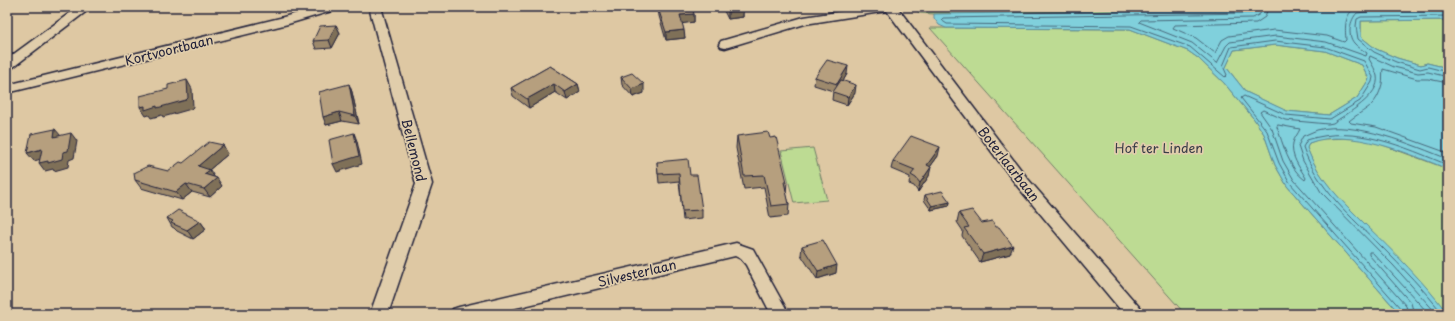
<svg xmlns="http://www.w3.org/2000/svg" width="1455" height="321" font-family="'Playpen Sans',sans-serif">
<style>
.green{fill:#bddb93;stroke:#707e67}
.water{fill:#80d0dc;stroke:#5a8a9c;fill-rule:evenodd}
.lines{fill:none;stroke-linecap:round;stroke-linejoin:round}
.shore{stroke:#48687b;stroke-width:1}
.minor-casing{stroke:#22223b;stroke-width:3}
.path{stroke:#22223b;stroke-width:2;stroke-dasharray:1 2.5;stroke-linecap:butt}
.minor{fill:#e0cdab;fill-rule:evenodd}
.wall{fill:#9d896c;stroke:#22223b}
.shaded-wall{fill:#7f6f58;stroke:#22223b}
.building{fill:#b69f7e;stroke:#22223b}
.labels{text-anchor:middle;stroke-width:3.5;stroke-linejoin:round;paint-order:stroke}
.street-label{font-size:13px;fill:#22223b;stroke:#e0cdab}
.park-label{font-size:13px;fill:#393e48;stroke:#e0cdab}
</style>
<rect width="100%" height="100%" fill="#dec8a3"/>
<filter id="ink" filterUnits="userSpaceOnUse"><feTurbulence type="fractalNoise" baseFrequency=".025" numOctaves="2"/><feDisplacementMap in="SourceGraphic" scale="8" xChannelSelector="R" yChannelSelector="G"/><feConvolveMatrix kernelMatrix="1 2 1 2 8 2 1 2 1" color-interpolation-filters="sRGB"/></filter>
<g filter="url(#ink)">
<!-- green -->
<g class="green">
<path d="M915,7H1386L934,14L919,13Z"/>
<path d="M1448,20V68L1427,63L1421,65L1397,58L1376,49L1361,37V21Z"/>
<path d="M930,28L1130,29L1188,51L1198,58L1224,83L1254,119L1264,134L1275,165L1287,186L1400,314H1185Z"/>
<path d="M1275,45L1325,51L1362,65L1369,79L1357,98L1329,115L1286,111L1246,92L1226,67L1234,50Z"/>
<path d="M1353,138L1372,141L1448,169V314C1425,286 1400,261 1375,236C1349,209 1320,184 1307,148L1309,143L1320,139Z"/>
<path d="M813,148L827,200L794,203L781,151Z"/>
</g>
<!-- water -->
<path class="water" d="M1386,7H1448V20L1361,21V37L1376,49L1397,58L1421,65L1427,63L1448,68V169C1409,154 1350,127 1309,143L1307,148C1319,180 1342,201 1365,224C1394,252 1424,282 1448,314H1400L1287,186L1275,165L1264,134L1254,119L1224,83L1198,58L1188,51L1130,29L946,28L939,25L934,18V14ZM1275,45L1325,51L1362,65L1369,79L1357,98L1329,115L1287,111L1246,92L1226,67L1234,50Z"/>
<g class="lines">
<!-- shore -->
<g class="shore">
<path d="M1256,7V11L1252,13L943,18L941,20L947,24L1131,26L1190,47L1225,77L1227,75L1223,66L1231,47L1275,41L1325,47L1364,61L1373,77L1372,82L1360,101L1330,119L1286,115L1244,96L1241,98L1267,131L1279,163L1290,183L1402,310L1403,314"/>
<path d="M1262,7L1260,14L1253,18L1141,20L1139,22L1192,43L1217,63L1226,46L1230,42L1276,36L1326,42L1366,56L1367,53C1363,50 1357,47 1354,43C1347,35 1350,20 1357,13L1376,11H1448"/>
<path d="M1268,7L1265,17L1256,23L1175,25L1173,28L1196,38L1215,53L1222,40L1229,36L1274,30L1327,36L1344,42L1346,40C1345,27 1344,15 1356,7"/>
<path d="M1448,16L1361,17L1357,19L1356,26L1358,39L1374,52L1396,62L1420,69L1428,67L1448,72"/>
<path d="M1448,83L1428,79H1417L1383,69C1382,74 1383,79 1382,84C1376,108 1365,108 1349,121L1351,123L1376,127L1448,153"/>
<path d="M1278,125L1300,129C1298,134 1294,138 1293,143C1290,156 1300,168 1306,178L1305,180C1289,169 1283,144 1277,127Z"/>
<path d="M1408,314L1406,306L1294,180L1283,161L1272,129L1260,112L1263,110L1285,120L1328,124L1333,123C1346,114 1381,96 1377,76C1376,71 1372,64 1369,59L1370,56L1394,67L1418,73L1428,72L1448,77"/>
<path d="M1414,314L1411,303L1369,255V252H1372L1429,314"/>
<path d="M1437,314L1393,265L1321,192L1303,161L1298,146L1303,136C1308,134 1312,132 1317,130C1354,120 1413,145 1448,159"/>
<path d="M1443,314C1424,290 1403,268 1381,246C1351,217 1317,188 1303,147L1307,140C1355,124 1404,147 1448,165"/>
</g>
<defs>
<g id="minor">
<path d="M78,7H92L12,68L7,69V59Z"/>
<path d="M318,7H337L335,10L288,24L7,93V85L280,18Z"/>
<path d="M369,7H381L432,184L388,314H370L416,184Z"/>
<path d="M869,7H897L1028,179L1141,309L1144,314H1124L1018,187L887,11L805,24L725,48L721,47L719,44L721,41L804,17Z"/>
<path d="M736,243L753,249L789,314H771L746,265L741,259L735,256L490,314H450L453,309L459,307Z"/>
</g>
</defs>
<!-- minor casing -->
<use href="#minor" class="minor-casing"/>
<!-- path -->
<path class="path" d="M905,7H916"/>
<!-- minor -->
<use href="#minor" class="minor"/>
</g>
<!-- wall -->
<g class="wall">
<path d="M722,7H742L743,9V17L728,19Z"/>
<path d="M658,8L694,14V22L682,23L685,38L666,40L659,16Z"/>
<path d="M336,25L340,33L332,48L316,49L313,41Z"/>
<path d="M550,66L578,84L580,92L567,100L555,92L529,108L513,96L511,88Z"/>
<path d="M847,74L843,81L855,93L847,105L832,100L833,91L814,85L815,77Z"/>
<path d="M621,77L644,93L633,97L622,85Z"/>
<path d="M349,84L352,92L359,124L342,121L326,125Z"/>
<path d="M737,136L787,182L786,193L789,204L788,216L770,218L764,187L744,189L736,148Z"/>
<path d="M223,145L228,154L209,170L214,177L222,186L210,197L192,192L182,200L141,188L135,180L168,171Z"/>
<path d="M938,156L930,167L929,176L918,192L914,186L909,184L910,177L891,169L893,161Z"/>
<path d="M657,162L690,175L702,210V218L683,220L679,181L659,183Z"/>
<path d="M925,195L950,202L949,206L931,210L924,200Z"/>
<path d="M959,213L982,223L1010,254L980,262L962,236L963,231L957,222Z"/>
<path d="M167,218L200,221L206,229L193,239L177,231L174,228L172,227Z"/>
<path d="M802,246L836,273L817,279L801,255Z"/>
</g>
<!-- shaded-wall -->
<g class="shaded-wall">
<path d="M743,9V17L728,19V11Z"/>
<path d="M694,14V22L680,24V15Z"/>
<path d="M336,25L340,33L332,48L329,40Z"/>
<path d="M684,30L685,38L666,40V32Z"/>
<path d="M848,66L847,74L837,92V84Z"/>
<path d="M187,80L192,89L193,107L191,109L163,117L162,115L151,118L149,115L146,116L140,107L145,106Z"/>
<path d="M349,84L352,92L359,124L355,116Z"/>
<path d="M554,84L555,92L529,108L527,99Z"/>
<path d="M578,84L580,92L567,100L565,92Z"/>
<path d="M644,84V93L633,97L632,89Z"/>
<path d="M856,85L855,93L847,105L848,97Z"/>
<path d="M339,112L342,121L326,125L323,117Z"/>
<path d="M55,129L61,136L54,137Z"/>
<path d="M71,133L77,141L74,158L69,160L68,167L54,171L53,169L45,171L39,163L63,152Z"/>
<path d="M354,133L357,141L362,164L337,172L333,164Z"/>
<path d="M223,145L228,154L203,175L198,166Z"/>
<path d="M940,147L938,156L925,174L927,165Z"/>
<path d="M42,149L48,157L34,161L27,153Z"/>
<path d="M931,167L929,176L918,192L920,183Z"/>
<path d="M210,170L215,178L204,174Z"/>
<path d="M217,178L222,186L210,197L204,189Z"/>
<path d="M186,184L192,192L182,200L176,192Z"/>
<path d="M950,202L949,206L931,210L932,206Z"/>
<path d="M200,221L206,229L193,239L187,230Z"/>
<path d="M1013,246L1010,254L980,262L983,254Z"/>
<path d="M837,265L836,273L817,279L818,271Z"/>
</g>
<!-- building -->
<g class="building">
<path d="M663,7H692L694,14L680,15L684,30L666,32L658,8Z"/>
<path d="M726,7H742L743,9L728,11Z"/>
<path d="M336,25L329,40L313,41L320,26Z"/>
<path d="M827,60L848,66L837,84L815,77Z"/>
<path d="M550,66L578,84L565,92L554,84L527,99L511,88Z"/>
<path d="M632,73L644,84L632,89L621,77Z"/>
<path d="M187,80L188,98L186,100L157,108V106L145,110V106L140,107V96L168,89V85Z"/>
<path d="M841,80L856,85L848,97L833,92Z"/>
<path d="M349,84L355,116L339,112L323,117L319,92Z"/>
<path d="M55,129L54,137L71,133L68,151L63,152L62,159L48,163V161L39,163L42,149L27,153L31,134Z"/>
<path d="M768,132L770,138L776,137L787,182H784L789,204L771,206L764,175L744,176L737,136Z"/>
<path d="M354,133L359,156L333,164L329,140Z"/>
<path d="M911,136L940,147L927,165L931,167L920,183L916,178L911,175L915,170L893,161Z"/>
<path d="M209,142L223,145L198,166L210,170L204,174L217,178L204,189L186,184L176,192L135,180L134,173L148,166L168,171L180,162L183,163Z"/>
<path d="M688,159L690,175H697L702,210L682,211L679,173L658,174L657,162Z"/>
<path d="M942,191L950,202L932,206L925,195Z"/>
<path d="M178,210L200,221L187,230L171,223L173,221L167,218Z"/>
<path d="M972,210L982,223L992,221L996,227H999L1013,246L983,254L964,228L969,227L959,213Z"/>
<path d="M823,240L837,265L818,271L802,246Z"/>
</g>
</g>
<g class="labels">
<!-- street labels -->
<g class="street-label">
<text transform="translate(169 50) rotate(-14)" y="5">Kortvoortbaan</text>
<text transform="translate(414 150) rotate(76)" y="5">Bellemond</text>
<text transform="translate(1009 164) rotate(52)" y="5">Boterlaarbaan</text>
<text transform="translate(637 273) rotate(-13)" y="5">Silvesterlaan</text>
</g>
<!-- park labels -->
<g class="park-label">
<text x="1159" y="153">Hof ter Linden</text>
</g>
</g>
<!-- margin -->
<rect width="1455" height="321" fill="none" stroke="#e0cdab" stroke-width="24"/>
<rect x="12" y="12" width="1431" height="297" fill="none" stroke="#22223b" stroke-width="1.5" filter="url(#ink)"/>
</svg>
